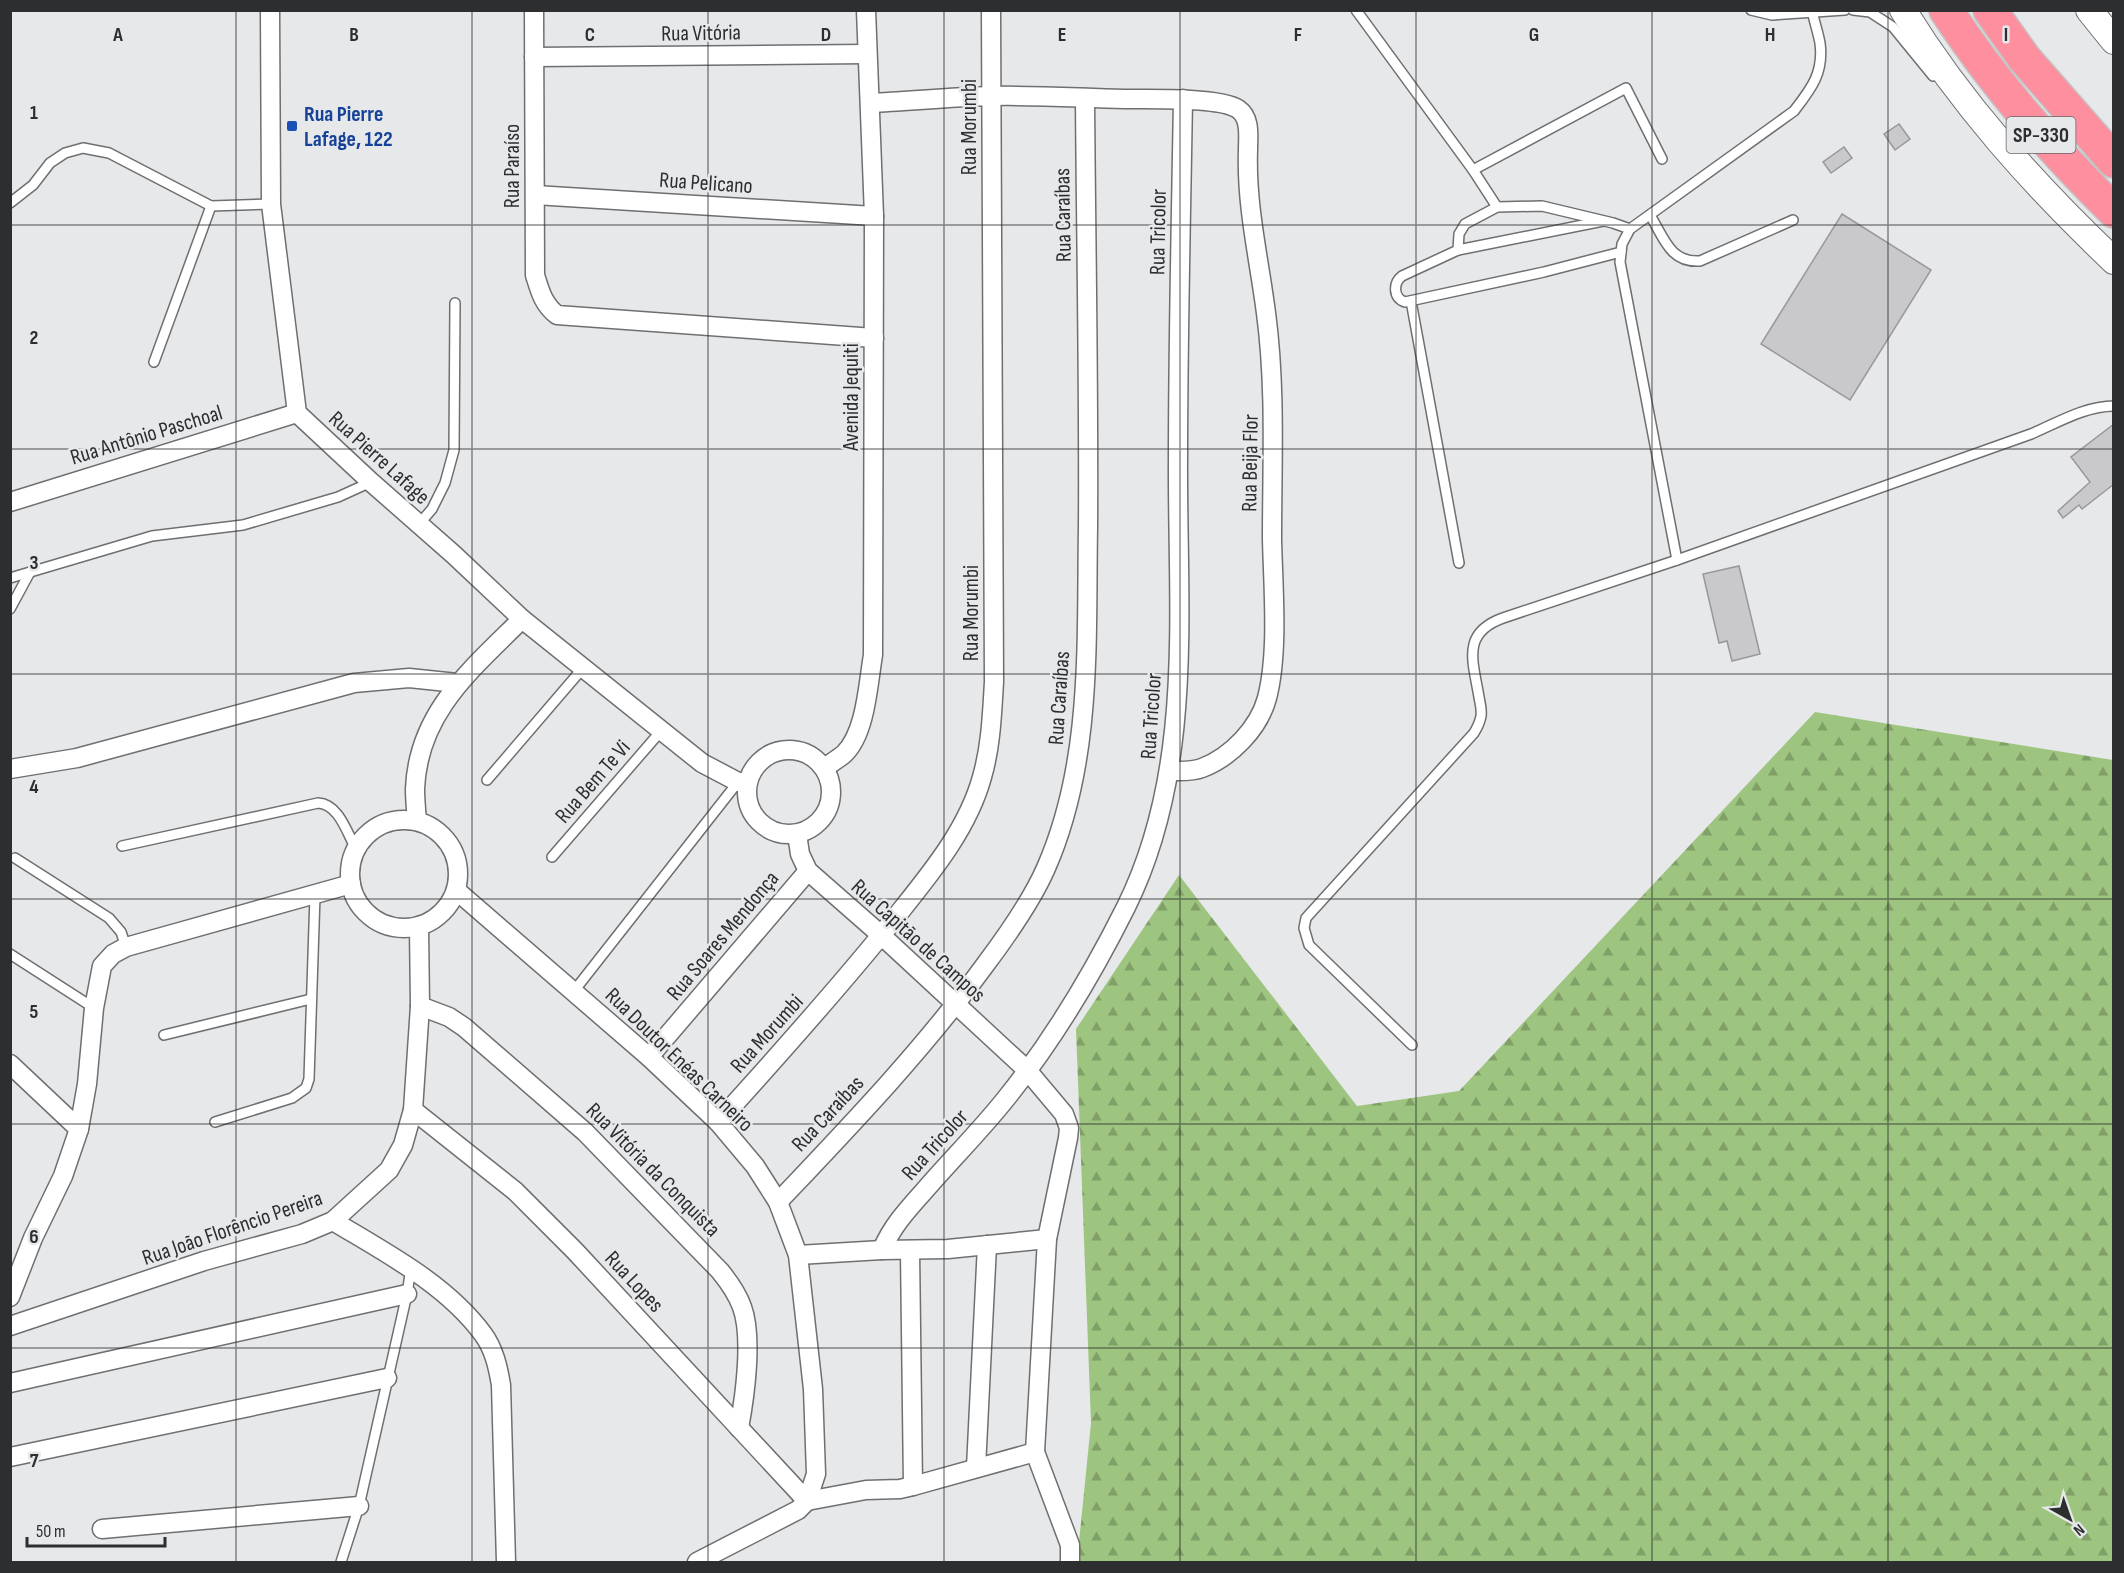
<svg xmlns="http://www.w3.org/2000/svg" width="2124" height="1573" font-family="'Sofia Sans Condensed',sans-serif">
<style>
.forest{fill:url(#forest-firs)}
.building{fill:#c9c8ca;stroke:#99989a;stroke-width:1.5}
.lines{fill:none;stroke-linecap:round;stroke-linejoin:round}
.service-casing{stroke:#6e6f71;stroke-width:12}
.minor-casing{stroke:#6e6f71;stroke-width:21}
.secondary-casing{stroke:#6e6f71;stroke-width:28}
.motorway-casing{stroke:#c4c4c5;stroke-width:36}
.service{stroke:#fff;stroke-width:9}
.minor{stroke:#fff;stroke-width:18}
.secondary{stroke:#fff;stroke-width:26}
.motorway{stroke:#fd8f9f;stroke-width:33}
.grid{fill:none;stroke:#2d2e2f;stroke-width:1.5;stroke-opacity:0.55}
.transit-dot{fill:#1a4fb4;stroke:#e7e8ea;stroke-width:2}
.labels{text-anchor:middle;stroke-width:5;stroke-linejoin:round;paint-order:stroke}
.shield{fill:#e7e8ea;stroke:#656667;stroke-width:1.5}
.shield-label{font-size:21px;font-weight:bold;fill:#2d2e2f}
.street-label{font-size:22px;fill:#2d2e2f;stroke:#e7e8ea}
.transit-label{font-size:22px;font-weight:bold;fill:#164399;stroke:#e7e8ea;text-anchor:start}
.grid-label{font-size:20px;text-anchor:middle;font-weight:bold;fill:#2d2e2f;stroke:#e7e8ea;stroke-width:5;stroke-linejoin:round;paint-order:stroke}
</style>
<defs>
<pattern id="forest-firs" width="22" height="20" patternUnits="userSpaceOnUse" patternTransform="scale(1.5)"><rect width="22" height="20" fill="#9dc57f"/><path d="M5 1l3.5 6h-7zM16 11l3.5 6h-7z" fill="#80a068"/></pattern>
</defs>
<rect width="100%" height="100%" fill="#e7e8ea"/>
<!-- forest -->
<path class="forest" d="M1815,712L2113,760V1562H1077L1091,1423L1076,1029L1179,875L1357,1106L1459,1091Z"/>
<!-- building -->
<g class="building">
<path d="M1899,124L1910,139L1895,150L1884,134Z"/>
<path d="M1844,147L1852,158L1831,173L1823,162Z"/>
<path d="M1842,214L1931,270L1850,400L1761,344Z"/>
<path d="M2114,424V484L2082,509L2079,505L2063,518L2058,511L2090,482L2071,457Z"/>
<path d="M1739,566L1760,654L1732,661L1727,641L1719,643L1703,574Z"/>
</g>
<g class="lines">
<defs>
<g id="service">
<path d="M1356,10L1473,170L1497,207"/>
<path d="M1751,10L1772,15L1845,10"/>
<path d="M1853,10L1870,12L1893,27L1933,76"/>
<path d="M1473,170L1626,88L1662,159"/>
<path d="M10,203L33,185L50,163L65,153L83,148L109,153L211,206L271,204"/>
<path d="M1650,215C1664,238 1670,263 1700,261L1793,220"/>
<path d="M1458,250L1603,221"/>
<path d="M1621,252L1544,272L1405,302C1393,298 1393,283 1402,276L1458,250L1459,234L1465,224L1497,207L1542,206L1613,223L1630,229"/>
<path d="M1411,301L1459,563"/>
<path d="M154,362L211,206"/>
<path d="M419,524L432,509L445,483L454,450L455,303"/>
<path d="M1677,560L1620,262L1622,244L1630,229L1794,111C1811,89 1824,73 1820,43C1818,32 1814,21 1812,10"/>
<path d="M10,578L152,536L243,525L338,497L371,482"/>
<path d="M10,609L30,572"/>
<path d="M487,780L583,668"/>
<path d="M122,846L318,803C339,804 347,833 356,849"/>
<path d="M552,857L661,731"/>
<path d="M15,858L109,918L121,932L126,947"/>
<path d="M10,954L94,1008"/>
<path d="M574,991L738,782"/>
<path d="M164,1035L311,999"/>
<path d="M1412,1045L1309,945L1304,928L1306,918L1474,733C1477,728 1480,722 1481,716C1482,709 1480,703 1479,697C1473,661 1461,633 1503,618L1677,560L2031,434C2057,423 2085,406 2114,406"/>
<path d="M215,1122L292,1098L306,1088L309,1079L315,895"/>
<path d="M341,1562L359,1506L407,1294L411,1268"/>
</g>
<g id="minor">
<path d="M270,10L271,204L297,413L371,482L453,554L522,619L702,763L738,782H748"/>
<path d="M534,10L535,275C540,291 543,304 557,315L874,338"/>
<path d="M534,57L867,54"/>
<path d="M871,103C911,101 952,97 992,96C1036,95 1080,98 1124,99C1147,99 1221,97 1238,109C1251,118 1248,136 1248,150C1246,206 1259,258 1266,313C1276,388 1272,463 1272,539C1273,586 1279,652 1267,698C1259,728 1231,757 1202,768C1192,772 1181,771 1170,771"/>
<path d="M535,195L874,216"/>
<path d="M10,502L297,413"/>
<circle cx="789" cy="792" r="42"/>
<path d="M824,768C831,763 838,759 844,754C866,733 868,684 873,655L874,216L866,10"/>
<path d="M10,769L77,758L354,683L409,678L457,683"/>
<circle cx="404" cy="874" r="54"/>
<path d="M417,821C416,810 415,799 415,789C418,712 472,669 522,619"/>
<path d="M797,834L800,854L808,871L881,935L1027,1070L1064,1114L1069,1128L1068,1138L1047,1239L1035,1452L1070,1545V1562"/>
<path d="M457,891L649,1057L718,1122L755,1166L778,1202L798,1255L813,1389L816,1474L807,1501L798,1510L697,1562"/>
<path d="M420,1006L449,1017L464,1027L585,1132L720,1271C729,1282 737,1293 742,1307C753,1337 745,1396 739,1428"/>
<path d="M649,1057L808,871"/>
<path d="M10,1064L79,1129"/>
<path d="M413,1110L515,1191L575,1251L807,1501L866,1490L900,1489L913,1486L1035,1452"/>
<path d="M718,1122C777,1057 836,991 891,923C926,879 967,832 982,777C991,746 992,714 994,682L991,10"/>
<path d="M778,1202C850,1126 923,1050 985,965C1006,937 1032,900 1046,868C1093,761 1086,642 1088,528C1089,385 1086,241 1085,98"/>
<path d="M333,1221C386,1253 446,1284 483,1334C494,1349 498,1367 501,1385L506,1562"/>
<path d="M882,1250C892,1226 908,1209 925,1190C951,1160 979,1132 1004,1101C1052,1042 1092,975 1126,907C1195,768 1177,609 1178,460C1178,340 1181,219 1183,99"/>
<path d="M910,1251L913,1486"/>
<path d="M798,1255L882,1250L948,1249L1047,1239"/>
<path d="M10,1297L33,1238L63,1176L79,1129L87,1084L94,1008L102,966L113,954L126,947L351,884"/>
<path d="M10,1326L204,1261L302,1234L333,1221L389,1170L403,1145L413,1110L420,1006L419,927"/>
<path d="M10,1383L407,1294"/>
<path d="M10,1457L387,1378"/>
<path d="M976,1468L987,1245"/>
<path d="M102,1529L359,1506"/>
</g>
<g id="secondary">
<path d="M1903,10C1961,104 2034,185 2114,261"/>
<path d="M2089,10L2114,41"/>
</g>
<g id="motorway">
<path d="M1946,10C1994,84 2051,149 2114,211"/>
<path d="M1990,10L2024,58L2114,161"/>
</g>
</defs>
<!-- service casing -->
<use href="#service" class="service-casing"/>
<!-- minor casing -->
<use href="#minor" class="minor-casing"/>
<!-- secondary casing -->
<use href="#secondary" class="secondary-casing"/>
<!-- motorway casing -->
<use href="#motorway" class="motorway-casing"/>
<!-- service -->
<use href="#service" class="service"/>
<!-- minor -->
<use href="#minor" class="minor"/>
<!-- secondary -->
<use href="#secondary" class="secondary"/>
<!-- motorway -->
<use href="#motorway" class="motorway"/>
</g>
<!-- grid -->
<path class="grid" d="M236,10V1562M472,10V1562M708,10V1562M944,10V1562M1180,10V1562M1416,10V1562M1652,10V1562M1888,10V1562M10,225H2114M10,449H2114M10,674H2114M10,899H2114M10,1124H2114M10,1348H2114"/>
<!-- markers -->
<rect class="transit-dot" x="286" y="120" width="12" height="12" rx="3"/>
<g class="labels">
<!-- shield labels -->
<rect class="shield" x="2006.5" y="117" width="69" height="36" rx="4.5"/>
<g class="shield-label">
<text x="2041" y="142">SP-330</text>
</g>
<!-- street labels -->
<g class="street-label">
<text transform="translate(701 32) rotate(-1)" y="8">Rua Vitória</text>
<text transform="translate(968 127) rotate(-90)" y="8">Rua Morumbi</text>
<text transform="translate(511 166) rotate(-90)" y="8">Rua Paraíso</text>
<text transform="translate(706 182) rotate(4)" y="8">Rua Pelicano</text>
<text transform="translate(1062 215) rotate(-91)" y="8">Rua Caraíbas</text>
<text transform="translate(1157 232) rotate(-89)" y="8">Rua Tricolor</text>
<text transform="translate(850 397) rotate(-90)" y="8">Avenida Jequiti</text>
<text transform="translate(146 434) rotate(-17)" y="8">Rua Antônio Paschoal</text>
<text transform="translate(380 457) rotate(42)" y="8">Rua Pierre Lafage</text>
<text transform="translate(1249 463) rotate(-89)" y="8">Rua Beija Flor</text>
<text transform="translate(970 613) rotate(-90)" y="8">Rua Morumbi</text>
<text transform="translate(1058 698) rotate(-86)" y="8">Rua Caraíbas</text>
<text transform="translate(1150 716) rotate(-86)" y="8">Rua Tricolor</text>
<text transform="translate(592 781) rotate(-49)" y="8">Rua Bem Te Vi</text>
<text transform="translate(722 935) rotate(-50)" y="8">Rua Soares Mendonça</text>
<text transform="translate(919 940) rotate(42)" y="8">Rua Capitão de Campos</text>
<text transform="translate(766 1033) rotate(-48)" y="8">Rua Morumbi</text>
<text transform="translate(680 1059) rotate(44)" y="8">Rua Doutor Enéas Carneiro</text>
<text transform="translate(827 1113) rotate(-47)" y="8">Rua Caraíbas</text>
<text transform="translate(934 1144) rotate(-48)" y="8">Rua Tricolor</text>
<text transform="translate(654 1169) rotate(45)" y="8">Rua Vitória da Conquista</text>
<text transform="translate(232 1227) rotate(-19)" y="8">Rua João Florêncio Pereira</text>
<text transform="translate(635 1281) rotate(47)" y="8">Rua Lopes</text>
</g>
<!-- transit labels -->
<g class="transit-label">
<text x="304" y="121">Rua Pierre<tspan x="304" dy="25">Lafage, 122</tspan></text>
</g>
</g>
<g class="grid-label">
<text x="118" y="41">A</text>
<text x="354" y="41">B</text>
<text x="590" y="41">C</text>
<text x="826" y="41">D</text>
<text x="1062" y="41">E</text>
<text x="1298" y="41">F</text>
<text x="1534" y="41">G</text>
<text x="1770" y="41">H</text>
<text x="2006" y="41">I</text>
<text x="34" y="119">1</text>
<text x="34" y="344">2</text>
<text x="34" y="569">3</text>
<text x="34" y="793">4</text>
<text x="34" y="1018">5</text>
<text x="34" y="1243">6</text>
<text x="34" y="1467">7</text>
</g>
<!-- border -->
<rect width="2124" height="1573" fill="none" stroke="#2d2e2f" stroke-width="24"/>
<!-- north arrow -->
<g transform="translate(2070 1519) rotate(140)" stroke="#e7e8ea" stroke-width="4.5" paint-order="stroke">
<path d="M0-4.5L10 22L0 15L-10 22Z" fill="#2d2e2f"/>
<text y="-9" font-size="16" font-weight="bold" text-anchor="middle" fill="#2d2e2f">N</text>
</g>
<!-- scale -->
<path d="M27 1537v9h138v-9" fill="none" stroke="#2d2e2f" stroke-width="3"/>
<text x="36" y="1537" font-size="18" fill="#2d2e2f" stroke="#e7e8ea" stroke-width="4.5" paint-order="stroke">50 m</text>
</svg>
